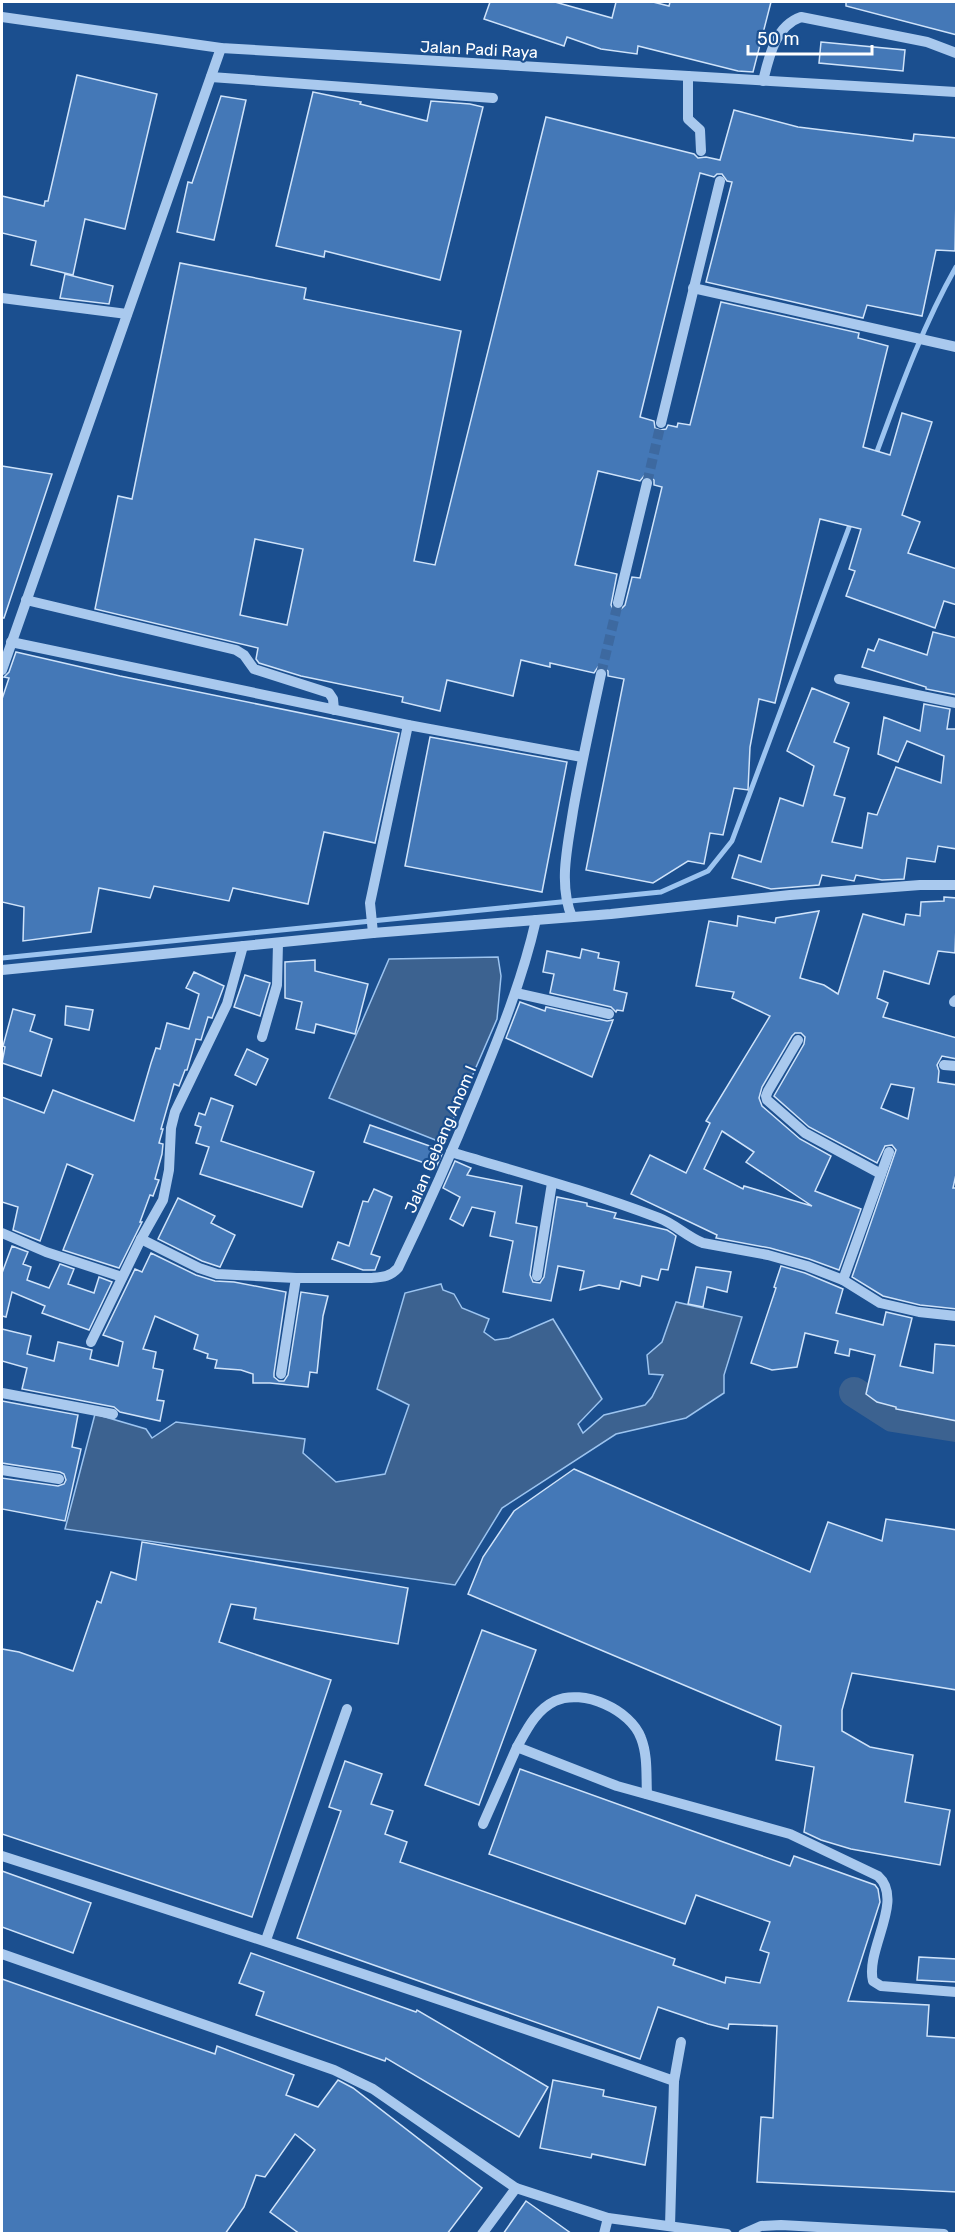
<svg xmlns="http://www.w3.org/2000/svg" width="958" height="2235" font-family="Rubik,sans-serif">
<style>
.water{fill:#3c6290;stroke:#9cc4f0;stroke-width:1.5}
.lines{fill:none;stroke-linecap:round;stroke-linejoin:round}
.stream{stroke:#9cc4f0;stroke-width:5}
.river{stroke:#3c6290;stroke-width:30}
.building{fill:#4478b7;stroke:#cfe3fa;stroke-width:1.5;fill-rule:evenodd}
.minor-tunnel{stroke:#3d69a0;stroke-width:10;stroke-dasharray:10 5;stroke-linecap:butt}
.minor{stroke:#a9c9ee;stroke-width:10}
.labels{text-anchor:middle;stroke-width:4.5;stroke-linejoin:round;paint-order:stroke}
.street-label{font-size:16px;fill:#fff;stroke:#1b4f8f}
</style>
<rect width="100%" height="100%" fill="#1b4f8f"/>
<!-- water -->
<g class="water">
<path d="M498,957L501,976L497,1019L443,1143L329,1098L389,959Z"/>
<path d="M441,1284L443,1290L454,1294L462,1308L489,1319L484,1332L495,1340L509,1338L553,1319L602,1399L578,1424L583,1433L604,1415L645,1405L652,1397L663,1375L649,1374L647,1355L662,1342L676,1302L742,1317L724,1375V1393L686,1418L616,1434L502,1508L455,1585L65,1529L95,1414L146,1429L152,1438L176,1422L305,1439L303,1453L336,1482L385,1474L409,1405L377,1389L405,1293Z"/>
</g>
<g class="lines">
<!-- stream -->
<g class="stream">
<path d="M875,457C899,392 922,327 956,267"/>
<path d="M2,958L661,892L708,871L732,841L851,522"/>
</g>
<!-- river -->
<path class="river" d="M854,1392L893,1417L956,1427"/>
</g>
<!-- building -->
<g class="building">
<path d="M490,2H555L612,18L616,2H653L669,6L670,2H771L753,72L738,71L638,46L637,54L601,49L567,37L564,46L484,19Z"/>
<path d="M846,2H957V35L846,6Z"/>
<path d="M821,42L905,50L903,71L819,63Z"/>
<path d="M77,75L157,94L125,229L85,219L73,275L31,265L36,241L2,233V196L44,206L45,201H48Z"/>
<path d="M313,92L361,102L360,104L427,121L431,101L470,104L483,107L440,280L325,251L324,257L276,246Z"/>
<path d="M221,96L246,100L214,240L177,232L188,182L192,183Z"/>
<path d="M734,110L798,127L913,141L914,134L957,138L955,251L936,250L922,316L867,305L863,318L706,282L732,182L727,181L722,174H717L714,177L700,173L640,417L654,421L655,428L660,430L666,429L668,425L677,427L678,423L690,425L721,302L859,333L858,338L888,346L863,447L890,455L902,413L932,422L902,515L920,522L908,553L957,569V605L944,601L935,628L846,596L855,571L849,569L861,529L820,519L775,703L759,699L750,747L748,790L734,788L723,835L710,833L704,864L688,861L653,883L586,870L624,679L608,676V671L603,667H598L594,673L550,663V667L521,660L513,696L447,680L440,711L402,702L403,697L301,676L259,663L256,659L258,648L95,609L118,496L132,499L180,263L306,288L304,299L461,331L414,561L435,565L546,117L694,154L698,158L706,157L720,160ZM598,471L640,481L644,476H649L654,480V485L662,487L640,578L632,577L625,605L620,610L613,609L611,605L617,574L575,565ZM255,539L303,549L287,625L240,615Z"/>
<path d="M65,274L113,286L109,304L60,298Z"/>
<path d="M2,466L52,474L4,618H2Z"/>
<path d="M933,632L957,638V695L926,689V687L862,667L868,649L874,651L879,639L927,655Z"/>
<path d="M16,652L120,676L399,733L375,843L324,832L308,904L233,888L229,901L154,886L150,898L99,888L91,932L23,941L24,907L2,902V699L9,678L4,677L9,672Z"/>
<path d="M812,688L849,703L834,742L849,748L834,795L845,798L832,842L862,848L868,813L877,815L896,767L941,783L944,756L907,741L898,762L878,754L884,717L920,731L924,704L950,709L947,729H957V849L938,846L935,862L907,858L904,879L882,880L856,875L854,881L822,875L819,885L771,889L732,878L739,855L761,862L780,798L803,806L814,766L787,751Z"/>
<path d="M430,737L567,762L542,892L405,866Z"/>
<path d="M944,897L957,898L955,953L938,951L929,984L884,971L877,998L888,1003L883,1017L957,1038V1059L942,1056L937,1065L939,1071L938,1082L957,1085V1170L953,1188H957V1309L920,1305L883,1296L852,1277L896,1150L892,1145L885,1146L877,1163L809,1127L774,1096L804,1044L805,1037L801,1033H795L792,1036L762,1087L759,1098L762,1106L800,1139L831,1156L815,1191L861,1209L839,1270L809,1259L770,1248L716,1238L717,1235L631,1194L650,1155L686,1173L710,1123L706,1121L770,1016L732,998L734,992L696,986L709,921L737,926L738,916L775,923L776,918L819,911L800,978L824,985L838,994L863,914L904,925L906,914L920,916L921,902L944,901ZM891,1084L914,1088L908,1119L881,1108ZM722,1131L754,1152L746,1162L812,1206L744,1186L743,1189L704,1169Z"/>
<path d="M582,949L599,953L598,958L619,962L614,990L627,993L623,1011L617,1010L616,1012L611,1007L550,993L554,974L543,972L547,951L580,958Z"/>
<path d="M315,960V971L368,984L355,1034L316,1024L314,1033L296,1029L302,1002L285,998V962Z"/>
<path d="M194,972L224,986L212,1018L208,1017L201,1040L196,1039L187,1070H185L179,1086L174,1084L161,1129H163L159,1143L163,1144L162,1154L155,1179L159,1180L153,1196L150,1195L140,1222H142L119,1268L63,1250L93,1175L67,1164L40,1241L13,1230L18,1207L2,1202V1097L44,1113L53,1090L134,1121L151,1063L156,1048L160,1049L167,1023L189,1029L199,994L186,988Z"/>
<path d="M245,975L270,983L260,1016L234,1007Z"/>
<path d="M520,1002L545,1011L546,1007L607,1021L613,1020L592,1077L506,1038Z"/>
<path d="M66,1006L93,1010L89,1030L65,1025Z"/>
<path d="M13,1009L35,1015L30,1031L52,1039L41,1076L2,1063L5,1047L3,1046Z"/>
<path d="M247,1049L268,1059L256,1085L235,1075Z"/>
<path d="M211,1098L233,1106L221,1141L314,1172L302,1207L200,1174L209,1147L196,1143L201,1127L195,1125L199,1113L205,1115Z"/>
<path d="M370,1125L441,1150L440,1153L442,1154L436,1167L364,1142Z"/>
<path d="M455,1161L471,1168L467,1175L522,1186L516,1223L537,1227L530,1275L533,1282L540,1283L544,1277L557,1197L587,1203V1206L616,1213L614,1218L667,1230L672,1233L676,1236L668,1270L661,1269L658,1280L642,1276L640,1286L621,1281L619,1289L599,1285L580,1290L584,1271L558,1266L551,1301L503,1292L513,1241L490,1236L495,1212L472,1207L463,1226L450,1219L460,1197L443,1188Z"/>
<path d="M374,1189L392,1197L371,1254L380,1257L375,1270H363L332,1259L338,1242L349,1246L363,1201L368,1202Z"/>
<path d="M178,1198L215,1216L211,1223L235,1235L220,1267L202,1261L158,1239Z"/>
<path d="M12,1246L28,1252L23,1264L31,1267L27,1280L49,1288L60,1264L74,1269L68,1284L94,1293L99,1277L112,1282L89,1330L42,1313L45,1306L12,1292L6,1317L2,1316V1273Z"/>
<path d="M151,1253L196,1275L215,1281L234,1282L286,1292L274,1373V1377L279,1381H284L288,1375L301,1292L328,1296L323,1316L317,1373L310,1372L308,1387L270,1383H253V1374L241,1370L215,1368L217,1360L207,1358L208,1354L194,1349L198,1335L155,1316L143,1349L156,1352L153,1368L163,1370L157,1400L164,1401L160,1421L120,1412L114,1407L22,1389L27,1368L2,1361V1329L31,1336L27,1354L54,1361L58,1342L92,1350L90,1359L118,1366L123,1342L103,1335L135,1269L142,1272Z"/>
<path d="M781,1266L805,1273L843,1289L836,1313L883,1325L886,1312L912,1318L900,1366L933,1373L935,1344L957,1346V1421L896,1409V1407L877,1402L866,1394L875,1355L850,1349L849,1356L835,1353L838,1341L805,1333L797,1367L772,1370L751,1363L776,1288L774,1287Z"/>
<path d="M696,1267L731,1272L727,1292L707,1287L703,1307L688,1304Z"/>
<path d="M2,1401L78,1415L72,1447L81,1449L65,1521L2,1509V1478L58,1486L64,1484L66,1480L64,1474L60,1472L2,1463Z"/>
<path d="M574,1469L810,1572L828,1522L882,1541L886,1519L957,1530V1690L852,1673L842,1710V1731L870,1747L913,1755L905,1802L950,1810L940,1865L851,1849L821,1840L804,1832L814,1767L776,1760L781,1726L468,1594L483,1557L514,1511Z"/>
<path d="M142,1542L408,1588L398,1644L254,1619L256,1608L231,1604L219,1642L331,1680L252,1917L2,1834V1649L19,1652L73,1671L97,1601L101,1603L111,1572L136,1580Z"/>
<path d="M482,1630L536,1650L479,1805L425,1785Z"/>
<path d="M345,1761L382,1774L371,1804L393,1811L385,1834L407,1842L400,1862L675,1959L673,1965L725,1983L726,1977L760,1983L769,1953L760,1950L770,1922L696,1895L685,1924L489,1854L520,1769L790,1866L794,1856L875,1885L878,1889L880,1902L848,2001L929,2005L927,2036L957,2038V2192L757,2182L761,2117L773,2118L777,2026L729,2024L728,2029L708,2024L658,2007L640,2059L297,1938L341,1811L329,1807Z"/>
<path d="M2,1871L91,1903L73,1953L2,1927Z"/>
<path d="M251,1953L416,2012L417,2010L548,2087L519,2137L386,2058L385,2061L256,2015L264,1992L239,1983Z"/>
<path d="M919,1957L957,1959V1982L917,1980Z"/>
<path d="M2,1979L215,2054L217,2046L294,2075L286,2095L318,2107L338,2080L353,2088L482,2188L447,2234H300L270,2212L315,2150L295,2134L265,2177L256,2175L244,2207L225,2234H2Z"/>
<path d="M553,2080L604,2090L603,2096L656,2107L645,2165L592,2154L591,2158L540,2148Z"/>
<path d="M526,2201L572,2234H503Z"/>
</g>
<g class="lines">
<!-- minor-tunnel -->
<g class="minor-tunnel">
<path d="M647,483L661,423"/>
<path d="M601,674L618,603"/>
</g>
<!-- minor -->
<g class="minor">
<path d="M2,17L221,48L956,92"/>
<path d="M688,76V119L700,130L701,151"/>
<path d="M211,77L493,98"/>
<path d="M763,81C769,57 775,26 801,17L927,42L956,53"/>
<path d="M693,288L956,347"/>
<path d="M2,298L127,314"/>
<path d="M661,423L720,181"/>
<path d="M26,600L236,650L244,655L254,669L329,693L333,699L334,710"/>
<path d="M618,603L647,483"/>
<path d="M11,642L408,725L582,757"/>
<path d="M2,670L221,48"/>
<path d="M839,679L956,703"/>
<path d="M572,917C558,884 568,845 573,811C581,765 591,720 601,674"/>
<path d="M373,933L370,903L408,725"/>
<path d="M2,970L373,933L611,914L790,895L920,885H956"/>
<path d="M516,993L609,1014"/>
<path d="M954,1002L956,1000"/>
<path d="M262,1037L277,985L278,943"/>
<path d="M798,1040L768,1091L766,1096L767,1100L805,1133L881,1174"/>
<path d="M944,1065L956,1066"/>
<path d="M451,1152C521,1173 591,1192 659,1218C675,1224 687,1237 703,1243L768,1255L807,1266L843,1280L880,1303L919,1312L956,1316"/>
<path d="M2,1233L46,1252L122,1277"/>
<path d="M141,1239L199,1268L217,1274L296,1278H371C382,1277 390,1277 398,1268C426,1210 452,1152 476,1093C500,1035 522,981 536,920"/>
<path d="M537,1276L552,1183"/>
<path d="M843,1280L889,1152"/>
<path d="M91,1342L141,1239L163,1200L169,1170L171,1128L175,1112L227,1004L243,946"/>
<path d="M281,1374L296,1278"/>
<path d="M2,1393L113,1414"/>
<path d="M2,1470L59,1479"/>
<path d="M517,1747C527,1729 536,1710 555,1701C583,1688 631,1710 641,1738C648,1756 646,1776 647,1794"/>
<path d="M483,1824L517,1747L617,1786L790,1834L878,1876C905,1900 865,1950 873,1981L881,1986L956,1992"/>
<path d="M2,1856C227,1928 451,2002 674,2081"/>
<path d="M266,1940L347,1709"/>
<path d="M2,1954L334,2070L373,2089L516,2188L608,2218L727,2234"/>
<path d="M670,2226L674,2081L681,2042"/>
<path d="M482,2234L516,2188"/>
<path d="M604,2234L608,2218"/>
<path d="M743,2234L761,2226L781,2225L944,2234"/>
</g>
</g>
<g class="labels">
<!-- street labels -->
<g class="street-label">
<text transform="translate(479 49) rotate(3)" y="6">Jalan Padi Raya</text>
<text transform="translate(440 1139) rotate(-67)" y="6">Jalan Gebang Anom I</text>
</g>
</g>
<!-- border -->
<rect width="958" height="2235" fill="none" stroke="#ffffff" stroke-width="6"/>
<!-- scale -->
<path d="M748 45v9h124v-9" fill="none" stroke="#ffffff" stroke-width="3"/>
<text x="757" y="45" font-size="18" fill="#ffffff" stroke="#1b4f8f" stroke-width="4.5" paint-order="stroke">50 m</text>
</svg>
